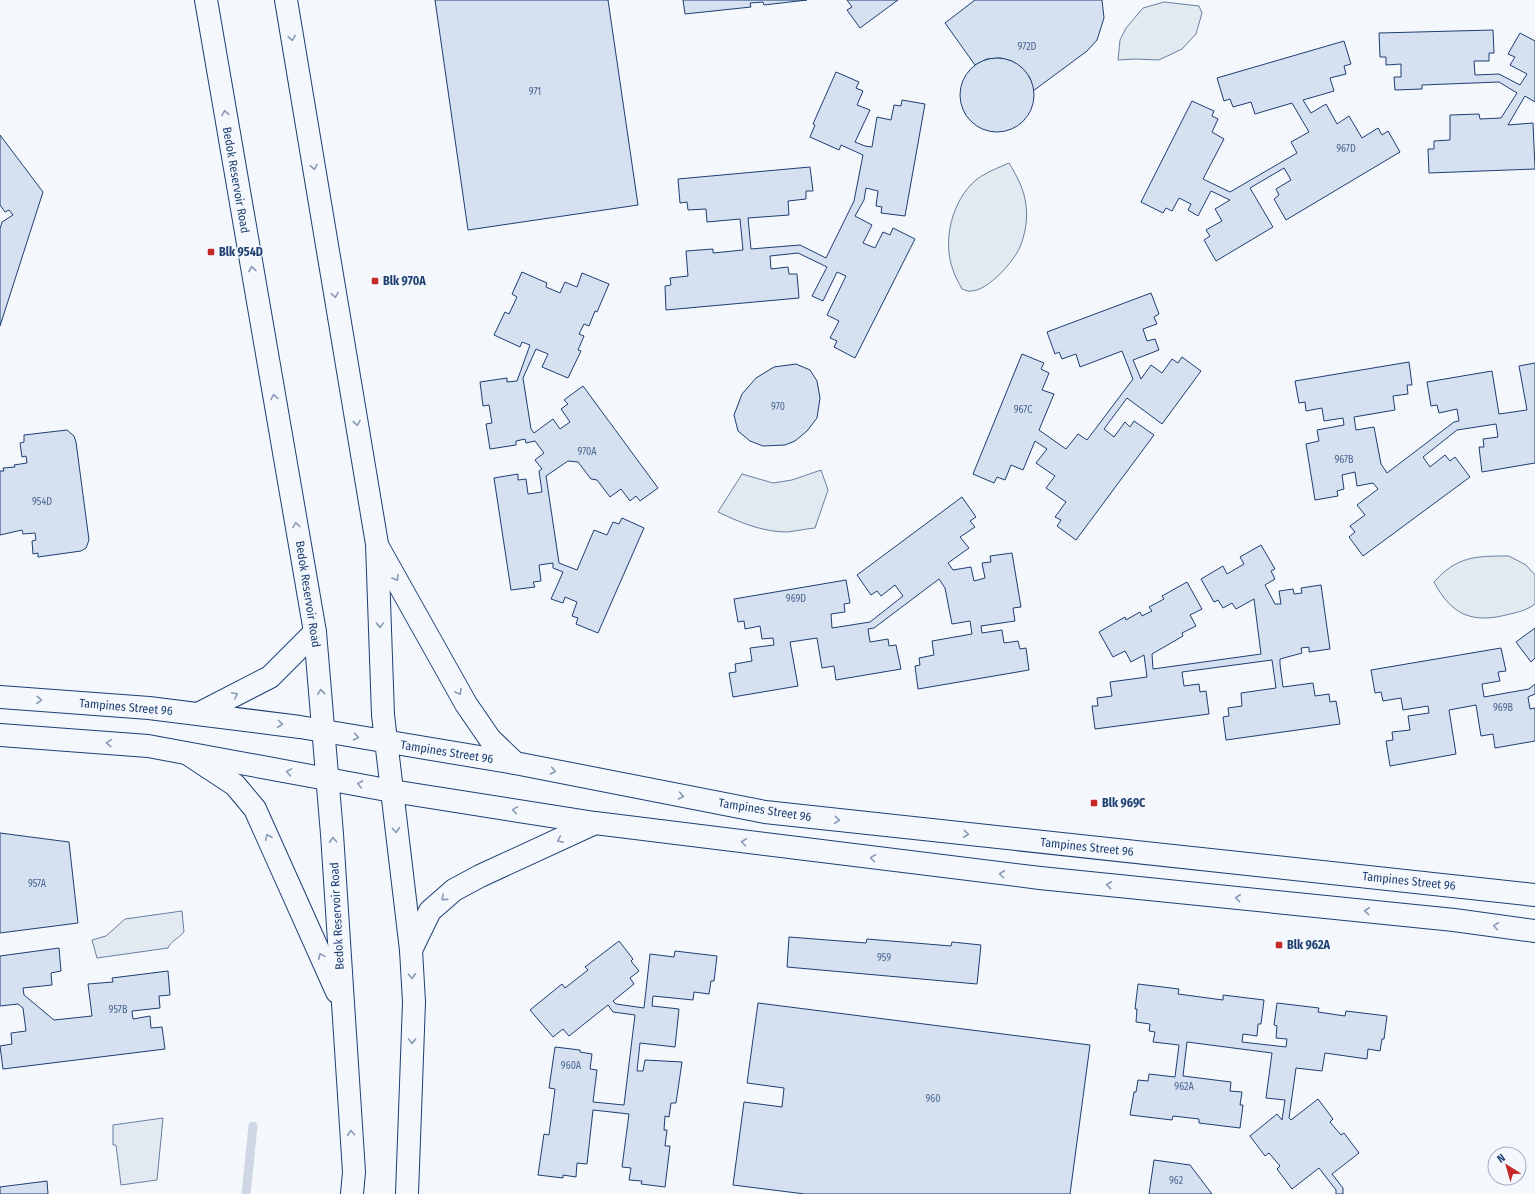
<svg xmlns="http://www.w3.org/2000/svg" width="1535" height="1194" font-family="'Fira Sans Condensed',sans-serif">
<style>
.green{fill:#e3e9f0;stroke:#687fa3}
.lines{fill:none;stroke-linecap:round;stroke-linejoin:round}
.stream{stroke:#cfd7e4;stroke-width:9}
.building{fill:#d5e0f0;stroke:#1d3f73}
.street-casing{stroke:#1d3f73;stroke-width:24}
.secondary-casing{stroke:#1d3f73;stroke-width:24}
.street{stroke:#f4f7fb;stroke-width:22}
.secondary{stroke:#f4f7fb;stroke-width:22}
.oneway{stroke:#889bb7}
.poi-dot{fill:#c62828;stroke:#f4f7fb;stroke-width:1.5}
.labels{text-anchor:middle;stroke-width:3;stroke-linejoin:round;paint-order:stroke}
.number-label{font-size:10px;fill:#4b6792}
.street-label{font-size:12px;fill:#1d3f73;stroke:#f4f7fb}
.poi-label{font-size:12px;font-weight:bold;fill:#1d3f73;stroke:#f4f7fb;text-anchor:start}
</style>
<rect width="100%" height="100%" fill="#f4f7fb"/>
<!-- green -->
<g class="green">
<path d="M1164,2L1199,6L1202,13L1196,34L1182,49L1159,60L1136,59L1118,60L1120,40L1126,28L1143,8Z"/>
<path d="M1009,163C1017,176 1024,189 1026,205C1028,219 1025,235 1020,247C1014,261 988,291 971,291C969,292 965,290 962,289C959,283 955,277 953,270C942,241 952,200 976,180C986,172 998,168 1009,163Z"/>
<path d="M821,470L828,490L815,528C805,529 796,531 787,532C762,532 739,522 718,512L742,474L773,483L792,480Z"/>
<path d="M1509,556L1526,565L1535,575V604C1527,610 1519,612 1510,614C1473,624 1452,616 1434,582C1457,556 1476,556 1509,556Z"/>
<path d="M182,911L184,932C179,938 170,942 168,948L97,958L92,940L106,936L125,919Z"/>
<path d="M163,1118L157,1180L121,1185L116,1145H113V1125Z"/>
</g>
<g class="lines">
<!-- stream -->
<path class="stream" d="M246,1194L253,1126"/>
</g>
<!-- building -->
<g class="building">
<path d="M435,0H608L638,205L468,230Z"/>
<path d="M683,0H807L764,5L763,2L750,3L751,7L685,14Z"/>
<path d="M847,0H898L860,28L847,10L852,7Z"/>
<path d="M975,0H1102L1104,18L1097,40L1087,51L1033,91L1030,78L1022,68L1012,61L1000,58L987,59L975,65L945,23Z"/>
<path d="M1493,30L1494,53H1489V61H1474L1475,75L1499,74L1520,85L1527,74L1510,65L1515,57L1508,54L1520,33L1535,41V102L1525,96L1508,125L1533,123L1535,169L1429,173L1428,149H1434V141L1450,140V115L1479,114L1480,119L1501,118L1517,93L1499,82L1422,85V89L1395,90L1394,77H1401V64L1386,65V57H1380L1379,33Z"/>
<path d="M1344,41L1351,64L1344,66L1346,74L1330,78L1334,91L1303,100L1311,113L1326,104L1337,124L1349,116L1362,138L1378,128L1382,135L1388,131L1400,152L1286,220L1274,199L1279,195L1276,189L1291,180L1284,168L1250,188L1273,227L1216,261L1204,240L1210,236L1206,230L1222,221L1215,209L1230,200L1211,191L1198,216L1188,210L1191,204L1179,198L1172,211L1166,208L1163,213L1141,202L1192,101L1214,111L1212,116L1218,119L1212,132L1224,139L1203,179L1230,192L1297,153L1291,142L1309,132L1292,103L1255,114L1251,102L1233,107L1230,99L1224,101L1217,78Z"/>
<circle cx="997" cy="95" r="37"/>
<path d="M836,72L859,82L856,88L863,91L857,105L870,110L855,142L865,146L872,147L877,117L891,120L894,105L901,106L902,100L925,104L905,216L881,213L882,207L876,206L878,191L866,188L864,200L855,216L872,225L863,243L875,248L883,232L890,235L893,228L915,239L855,358L834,347L837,341L830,338L839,321L827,315L846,276L837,272L823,301L812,296L827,267L798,253L770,256L771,269L788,267L789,274H797L799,298L666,310L665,286L671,285L670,278L688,276L686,251L713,249V253L743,250L740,219L707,222L706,209L688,210L687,202L680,203L678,179L810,167L813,191H806V199L788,201L789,215L748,218L751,249L800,245L826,258L854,201L863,155L841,145L839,150L810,137L815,125L813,124Z"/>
<path d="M0,135L43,192L0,326V229L2,222L13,215L9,210L5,212L0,205Z"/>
<path d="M522,272L547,283L546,287L560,293L565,282L577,287L582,273L609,284L597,312L595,311L589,326L584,324L579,334L584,336L578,350L581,351L568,378L542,367L548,354L536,349L523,378L531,429L534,433L553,419L560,429L570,422L561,409L568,404L564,400L583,386L658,488L640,501L636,496L630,501L621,489L610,497L597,480L591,479L578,462L568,461L546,476L559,563L577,570L594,530L607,535L613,522L619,524L622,518L644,528L598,633L576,624L578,618L572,616L577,602L565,597L563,603L551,599L563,572L553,568V563L539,565L541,581L533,582L535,587L511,590L494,478L518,474V480L526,479L528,494L542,492L539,471L542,469L535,460L544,453L535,441L526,443L525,439L516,441V445L490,449L486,424L492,423L489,405L483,406L480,382L507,378V382L517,381L530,345L522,342L520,347L494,335L505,312L509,314L517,297L512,294Z"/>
<path d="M1151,293L1159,314L1154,317L1157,324L1143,329L1147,341L1155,339L1159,350L1133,360L1141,379L1151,365L1162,373L1172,359L1178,363L1182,357L1201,371L1162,424L1127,398L1104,429L1114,437L1125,422L1130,427L1134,421L1154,435L1076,540L1057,526L1061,520L1055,517L1066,502L1046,488L1055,476L1036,463L1047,449L1035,441L1023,470L1011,465L1005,480L997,477L994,483L973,474L1022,354L1044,363L1041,369L1049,373L1042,390L1054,394L1039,430L1066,449L1078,434L1087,440L1133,379L1122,351L1080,367L1076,354L1062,359L1059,352L1055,354L1047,332Z"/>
<path d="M1409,362L1412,385H1407L1408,394L1393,396L1395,410L1354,417L1356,430L1374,427L1381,464L1387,473L1454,422L1459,421L1457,409L1439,413L1437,405L1431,406L1427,382L1492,371L1499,414L1527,410L1519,366L1535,363V463L1482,472L1479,447H1484L1483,439L1498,437L1496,424L1457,430L1423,457L1430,467L1445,455L1450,461L1455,457L1470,477L1363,556L1349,537L1355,532L1350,526L1365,515L1357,505L1378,489L1373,483L1357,486L1355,472L1342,475L1344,489L1337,491L1338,496L1315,500L1306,444L1319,441L1317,430L1344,425L1343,418L1324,421L1322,408L1306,411L1305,402L1299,403L1295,381Z"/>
<path d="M796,364L810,370L817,381L820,398L817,418L807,431L795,441L785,445L763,446L750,441L738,431L734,415L742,394L756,378L774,367Z"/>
<path d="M67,430L74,436L76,442L89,540L86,548L81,551L38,557V553L33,554L32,541L36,540L35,533L23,534L22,530L0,535V471H4L3,468L15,467L14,465L27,463L26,456L22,457L20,443L24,442V435Z"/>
<path d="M962,497L976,517L970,521L975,527L960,537L969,548L948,563L953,570L971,567L974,581L985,578L982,563L991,562L990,556L1012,553L1021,607L1013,608L1015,621L981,626L982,633L1002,630L1004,643L1018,641L1020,649L1026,648L1029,670L918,689L915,666L920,665L919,658L934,655L932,641L972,634L970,621L952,624L945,588L939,579L874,628L868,629L870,642L888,639L889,646L896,645L901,669L836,680L834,666L822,668L817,638L790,642L798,686L733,697L729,673L736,672L735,664L752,661L750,648L774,645L773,638L762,639L760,626L745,629L744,621L738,622L734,599L846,580L850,603L844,604L845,612L831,614L832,628L870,622L903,596L895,585L881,596L877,591L871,595L857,575Z"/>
<path d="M1261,545L1275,569L1271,571L1275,579L1265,585L1275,604H1281L1279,591L1293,589L1294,594L1302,593L1301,588L1321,585L1330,649L1309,652V647L1301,648L1302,653L1280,659V664L1283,687L1313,683L1315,696L1329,694L1330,702L1336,701L1340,724L1226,740L1223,717L1229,716L1228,708L1242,706L1241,693L1276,688L1272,660L1182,672L1184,686L1199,684L1200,692L1206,691L1209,714L1095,729L1092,706H1098L1097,698L1112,696L1110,682L1147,677L1144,655L1131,662L1125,651L1113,657L1099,632L1125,617L1126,620L1140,612L1142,616L1152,611L1149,607L1164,599L1162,596L1187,582L1202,609L1190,615L1196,626L1182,633L1183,636L1152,654L1153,669L1261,654L1254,599L1236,609L1232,603L1223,608L1218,600L1214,602L1201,579L1223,566L1227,574L1244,564L1240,557Z"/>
<path d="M1535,628V658L1531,662L1516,642Z"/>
<path d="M1501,648L1506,671L1498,672L1500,681L1482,684L1484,697L1529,689L1535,684V694L1528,697L1530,709L1535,708V741L1495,748L1493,734L1481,736L1476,705L1449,710L1456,754L1390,766L1386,741L1393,740L1392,732L1410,730L1408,716L1429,713L1428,706L1403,710L1401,698L1383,701L1381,692L1375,693L1371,670Z"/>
<path d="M0,833L69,842L78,923L0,933Z"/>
<path d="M789,937L866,943L867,939L951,946L952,942L981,945L977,984L787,967Z"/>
<path d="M619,941L633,959L631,961L639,971L630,978L634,984L613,1001L616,1004L644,1008L650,954L674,957L675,951L717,956L714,981H711L709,994L694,992L693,1000L653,996L652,1006L679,1009L675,1047L640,1043L637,1071H643L645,1060L682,1062L676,1103H671L669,1117L665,1116L664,1130H667L665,1146H670L665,1187L641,1184L642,1181L629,1180L631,1168L622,1167L629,1114L593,1110L587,1164L577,1163L576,1177L563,1175V1178L538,1175L544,1134L549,1135L555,1089L549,1088L555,1047L580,1050V1052L592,1054L590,1069L597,1070L593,1102L624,1105L635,1015L613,1012L608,1005L569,1036L563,1029L553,1037L530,1010L562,984L565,988L588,970L585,967Z"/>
<path d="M59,948L61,971L51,973L52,985L23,988L24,995L54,1020L92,1016L88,984L113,982L112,978L168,971L170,995L159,996L160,1008L132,1011L133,1019L150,1016L151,1028L162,1027L165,1049L3,1069L0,1046L12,1044L11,1033L26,1031L23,1008L18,1004L0,1006V956Z"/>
<path d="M1138,984L1179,989L1178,994L1223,1000V995L1264,1000L1261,1024H1258L1257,1036L1243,1034L1242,1042L1286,1047L1287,1039L1276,1038L1277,1026L1274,1025L1277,1003L1319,1008L1318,1012L1345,1016L1346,1011L1387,1016L1384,1039H1382L1380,1051L1368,1049L1367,1059L1325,1053L1322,1071L1296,1068L1289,1118L1291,1120L1318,1099L1333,1119L1330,1122L1341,1135L1344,1133L1359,1153L1332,1174L1343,1188V1194H1336V1190L1319,1168L1292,1189L1277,1169L1280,1166L1269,1153L1265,1156L1250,1136L1277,1114L1282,1120L1285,1100L1266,1098L1272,1053L1187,1042L1183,1076L1231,1082L1230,1091L1242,1092L1240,1105H1243L1240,1128L1199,1123V1119L1173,1116L1172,1120L1130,1115L1134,1092H1136L1138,1080L1148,1081L1149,1074L1175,1077L1179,1045L1153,1042L1155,1032L1149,1031L1150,1024L1136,1022L1137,1009H1135Z"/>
<path d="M758,1003L1090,1045L1070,1194H805L733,1185L744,1102L782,1107L784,1088L747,1083Z"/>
<path d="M1154,1160L1190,1165L1212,1194H1149Z"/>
<path d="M47,1181L48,1194H0V1187Z"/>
</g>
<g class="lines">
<defs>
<g id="street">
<path d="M0,697L149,708L300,727L515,763L765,812L1535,895"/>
<path d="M0,735L148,746L392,791L595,823L1040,878L1454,920L1535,931"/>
</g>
<g id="secondary">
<path d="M206,0L315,632L332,834L354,1172L352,1194"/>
<path d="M286,0L377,544L383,715L411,950L414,1002L407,1194"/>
<path d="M378,547L466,704L490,739L515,763"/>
<path d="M200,713L270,677L315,632"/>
<path d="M188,754L235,785L255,809L337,992"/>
<path d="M411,950L430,911L454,890L480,876L595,823"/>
</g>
</defs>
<!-- street casing -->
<use href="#street" class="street-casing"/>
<!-- secondary casing -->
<use href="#secondary" class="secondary-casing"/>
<!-- street -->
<use href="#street" class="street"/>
<!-- secondary -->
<use href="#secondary" class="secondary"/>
</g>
<!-- one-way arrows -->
<defs><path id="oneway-chevron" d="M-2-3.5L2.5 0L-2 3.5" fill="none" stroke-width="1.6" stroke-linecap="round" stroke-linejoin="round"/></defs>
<g class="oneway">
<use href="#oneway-chevron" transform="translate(292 38) rotate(80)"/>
<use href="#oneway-chevron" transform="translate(225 113) rotate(-100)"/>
<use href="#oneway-chevron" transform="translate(314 167) rotate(80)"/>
<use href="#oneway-chevron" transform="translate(252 269) rotate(-100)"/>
<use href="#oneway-chevron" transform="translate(335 295) rotate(80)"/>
<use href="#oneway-chevron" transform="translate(274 397) rotate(-100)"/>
<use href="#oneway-chevron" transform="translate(357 423) rotate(80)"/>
<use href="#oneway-chevron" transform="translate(296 525) rotate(-100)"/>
<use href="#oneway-chevron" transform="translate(396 578) rotate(61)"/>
<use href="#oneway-chevron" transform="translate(380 625) rotate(88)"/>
<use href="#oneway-chevron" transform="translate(321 692) rotate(-96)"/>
<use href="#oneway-chevron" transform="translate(459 692) rotate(61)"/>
<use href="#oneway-chevron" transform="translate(235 695) rotate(-27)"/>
<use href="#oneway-chevron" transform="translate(39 700) rotate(4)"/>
<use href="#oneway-chevron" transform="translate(280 724) rotate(8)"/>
<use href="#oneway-chevron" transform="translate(356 737) rotate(11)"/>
<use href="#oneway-chevron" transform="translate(109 743) rotate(-176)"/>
<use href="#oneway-chevron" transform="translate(553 771) rotate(11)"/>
<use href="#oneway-chevron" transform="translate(289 772) rotate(-170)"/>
<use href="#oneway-chevron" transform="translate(360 784) rotate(-169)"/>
<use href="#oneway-chevron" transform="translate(681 796) rotate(11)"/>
<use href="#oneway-chevron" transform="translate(515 810) rotate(-171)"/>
<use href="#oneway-chevron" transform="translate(837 820) rotate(6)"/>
<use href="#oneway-chevron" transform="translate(396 830) rotate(85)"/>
<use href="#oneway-chevron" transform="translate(966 834) rotate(6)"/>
<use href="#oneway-chevron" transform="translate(268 837) rotate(-115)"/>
<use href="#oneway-chevron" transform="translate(333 840) rotate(-94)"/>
<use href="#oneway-chevron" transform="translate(560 840) rotate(155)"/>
<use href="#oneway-chevron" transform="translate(744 842) rotate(-173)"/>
<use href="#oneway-chevron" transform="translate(873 858) rotate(-173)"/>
<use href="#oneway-chevron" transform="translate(1002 874) rotate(-173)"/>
<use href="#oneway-chevron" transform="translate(1109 885) rotate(-174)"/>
<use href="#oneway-chevron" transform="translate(444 898) rotate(139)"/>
<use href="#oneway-chevron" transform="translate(1238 898) rotate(-174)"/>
<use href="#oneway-chevron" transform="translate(1367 911) rotate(-174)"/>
<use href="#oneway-chevron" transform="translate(1496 926) rotate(-172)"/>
<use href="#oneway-chevron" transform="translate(321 956) rotate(-114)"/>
<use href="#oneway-chevron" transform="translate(412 976) rotate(87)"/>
<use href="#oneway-chevron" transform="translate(412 1041) rotate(92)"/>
<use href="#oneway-chevron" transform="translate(351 1133) rotate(-94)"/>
</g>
<!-- markers -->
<g class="poi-dot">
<rect x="207" y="248" width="8" height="8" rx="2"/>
<rect x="371" y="277" width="8" height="8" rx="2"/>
<rect x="1090" y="799" width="8" height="8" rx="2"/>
<rect x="1275" y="941" width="8" height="8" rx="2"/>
</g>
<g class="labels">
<!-- number labels -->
<g class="number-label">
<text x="1027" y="50">972D</text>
<text x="535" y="95">971</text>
<text x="1346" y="152">967D</text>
<text x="778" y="410">970</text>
<text x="1023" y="413">967C</text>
<text x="587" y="455">970A</text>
<text x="1344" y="463">967B</text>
<text x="42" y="505">954D</text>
<text x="796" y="602">969D</text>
<text x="1503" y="711">969B</text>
<text x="37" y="887">957A</text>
<text x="884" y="961">959</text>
<text x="118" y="1013">957B</text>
<text x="571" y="1069">960A</text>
<text x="1184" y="1090">962A</text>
<text x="933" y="1102">960</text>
<text x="1176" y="1184">962</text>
</g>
<!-- street labels -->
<g class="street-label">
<text transform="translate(236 180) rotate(80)" y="4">Bedok Reservoir Road</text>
<text transform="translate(308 594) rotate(81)" y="4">Bedok Reservoir Road</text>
<text transform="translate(126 707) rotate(5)" y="4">Tampines Street 96</text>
<text transform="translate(447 752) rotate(9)" y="4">Tampines Street 96</text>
<text transform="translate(765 810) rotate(9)" y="4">Tampines Street 96</text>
<text transform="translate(1087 847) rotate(6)" y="4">Tampines Street 96</text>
<text transform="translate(1409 881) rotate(6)" y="4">Tampines Street 96</text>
<text transform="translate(337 916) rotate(-93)" y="4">Bedok Reservoir Road</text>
</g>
<!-- poi labels -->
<g class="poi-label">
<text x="219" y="256">Blk 954D</text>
<text x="383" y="285">Blk 970A</text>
<text x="1102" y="807">Blk 969C</text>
<text x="1287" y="949">Blk 962A</text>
</g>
</g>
<!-- north arrow -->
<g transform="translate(1507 1166) rotate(323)"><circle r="19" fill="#f4f7fb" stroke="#9eadc5"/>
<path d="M0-3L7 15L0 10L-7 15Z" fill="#c62828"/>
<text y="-6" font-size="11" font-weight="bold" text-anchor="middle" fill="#1d3f73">N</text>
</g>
</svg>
